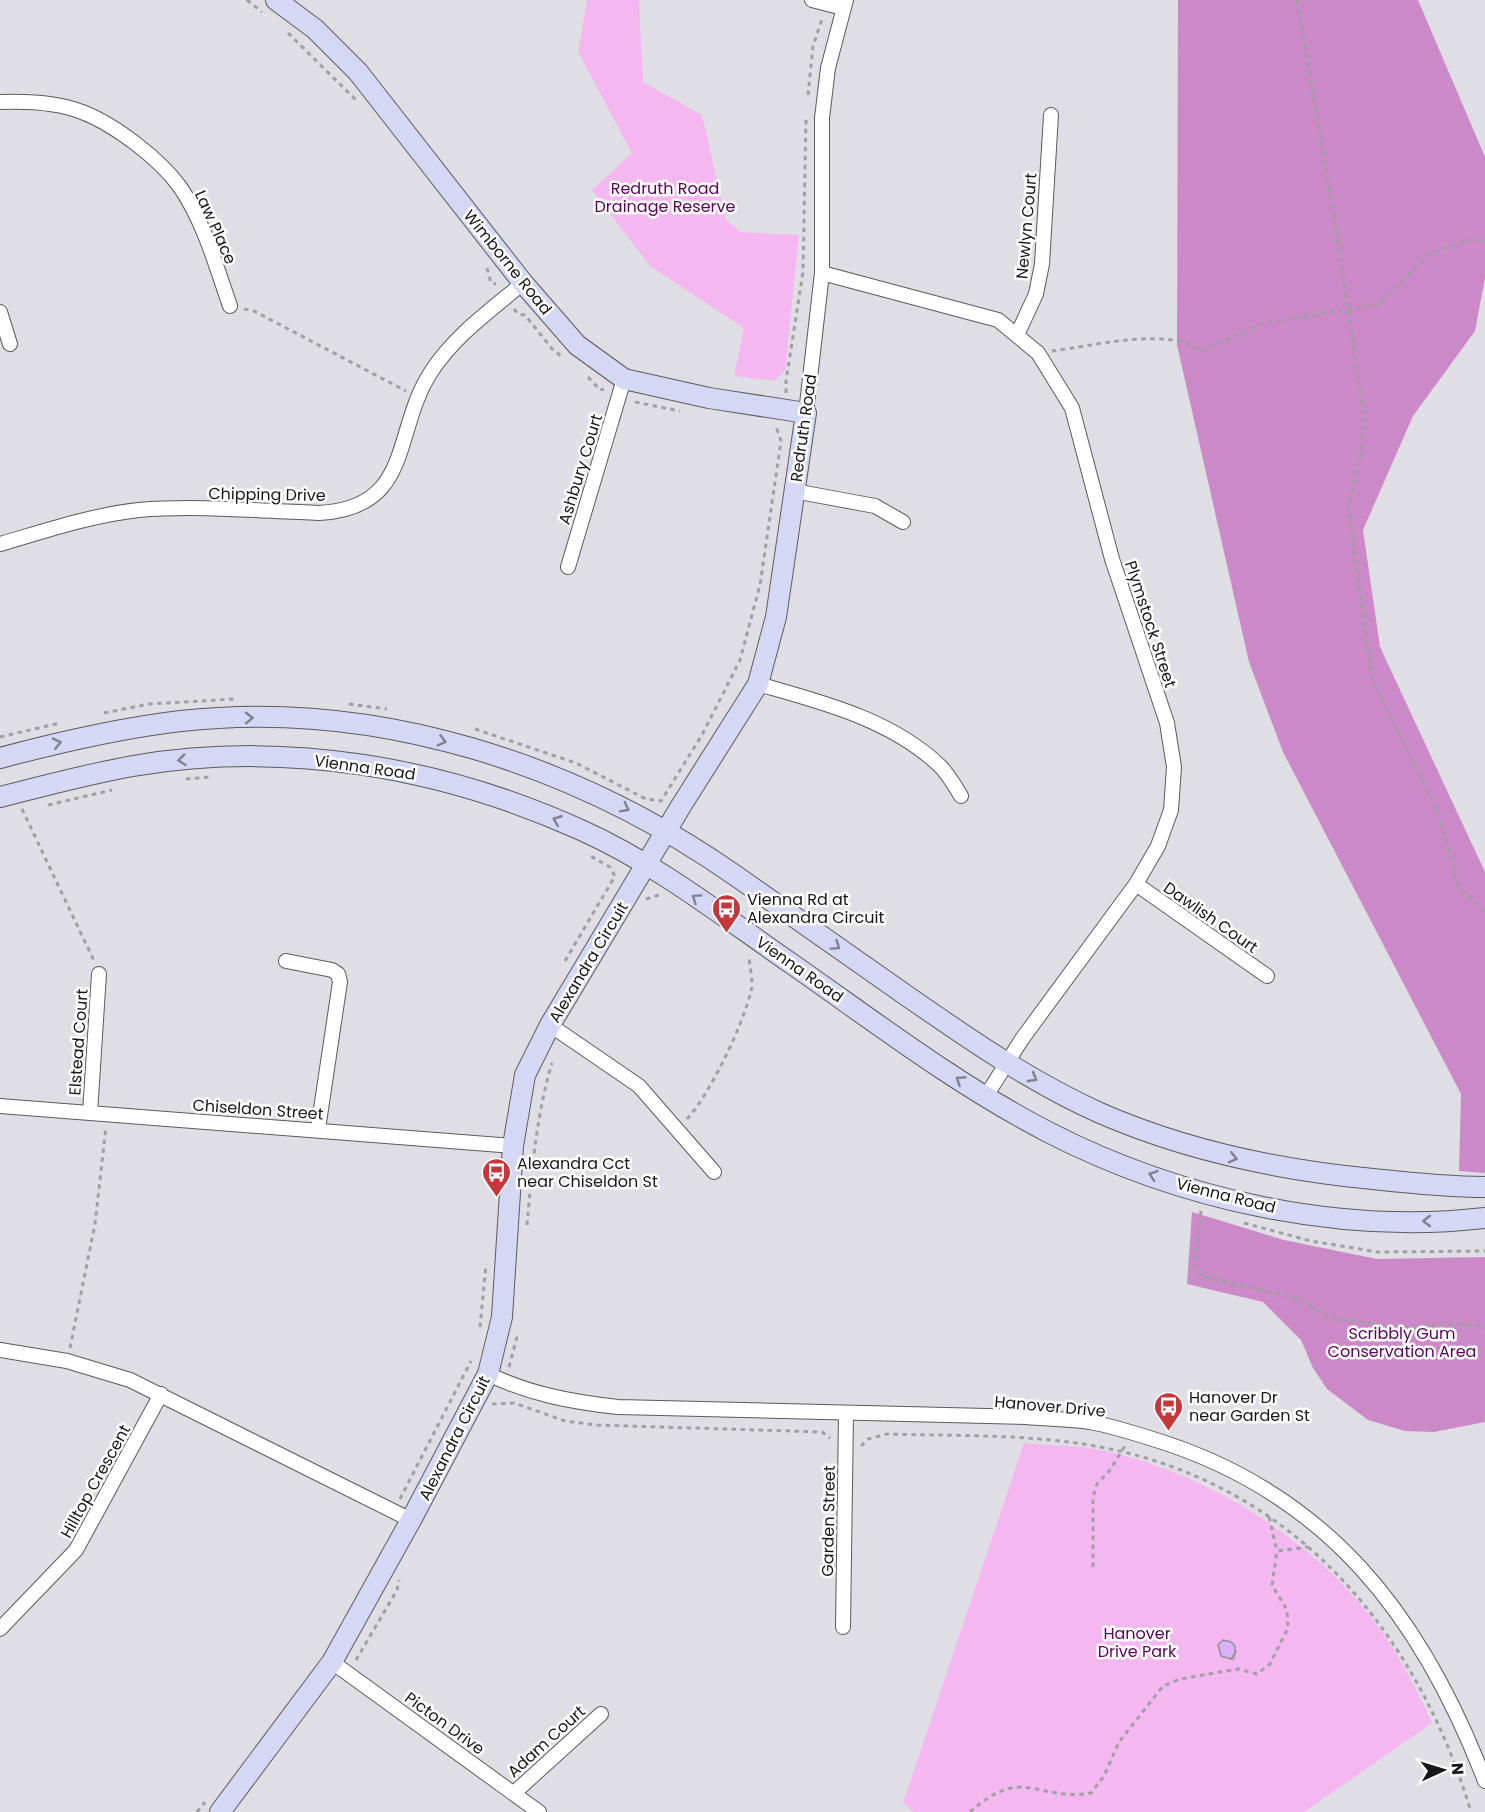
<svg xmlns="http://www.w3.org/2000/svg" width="1485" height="1812" font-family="Poppins,sans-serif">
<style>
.green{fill:#f5b7f0}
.forest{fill:#cc89c8}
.shadow{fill:#0003}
.building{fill:#dcb0fd;stroke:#918f93;stroke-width:1.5}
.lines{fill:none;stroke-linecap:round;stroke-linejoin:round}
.street-casing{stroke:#5b5a5f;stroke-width:16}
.secondary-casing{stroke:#5b5a5f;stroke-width:22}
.path{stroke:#a09fa4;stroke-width:3;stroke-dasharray:4.5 4.5;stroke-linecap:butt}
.street{stroke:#fff;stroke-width:14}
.secondary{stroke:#d4d8f4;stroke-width:20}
.oneway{stroke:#7f8191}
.labels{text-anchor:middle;stroke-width:5;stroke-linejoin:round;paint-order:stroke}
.park-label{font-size:16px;fill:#580357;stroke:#fff}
.street-label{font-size:16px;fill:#171719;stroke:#fff}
.poi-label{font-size:16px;fill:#171719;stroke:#fff;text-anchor:start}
</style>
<rect width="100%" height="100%" fill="#dfdee4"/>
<!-- green -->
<g class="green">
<path d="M587,0H639L643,82L702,115L726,220L741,232L799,235L785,371L774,381L734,376L744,328L650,266L592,190L632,153L578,52Z"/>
<path d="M1024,1443C1045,1445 1067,1445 1088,1448C1195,1465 1309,1535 1374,1621C1398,1653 1416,1687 1432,1723L1304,1812H914L903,1803Z"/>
</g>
<!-- forest -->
<g class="forest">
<path d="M1178,0H1418L1485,157V278L1475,331L1413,416L1363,530L1380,647L1485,872V1173L1459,1171L1461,1094L1283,752L1249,662L1177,345Z"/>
<path d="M1192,1212L1284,1240L1377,1259L1485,1257V1422L1434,1432L1405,1431L1368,1420L1327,1389L1313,1368L1301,1340L1263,1302L1187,1284Z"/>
</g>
<!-- shadow -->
<path class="shadow" d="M1230,1643L1237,1651L1234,1661L1222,1655Z"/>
<!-- building -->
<path class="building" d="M1223,1640L1231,1642L1235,1646V1653L1231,1659L1221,1656L1218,1645Z"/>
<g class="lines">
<defs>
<g id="street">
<path d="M812,0L843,8"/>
<path d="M0,102C26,101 57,102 82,112C114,124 160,159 180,187C204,222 216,266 230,306"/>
<path d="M822,273L998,320L1038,353L1072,408L1112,559L1167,723L1174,767L1171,810L1158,846L1136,884L1022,1039L986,1096"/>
<path d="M0,312L10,344"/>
<path d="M1017,335L1036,294L1042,264L1051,115"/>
<path d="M806,413L822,273V118L828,68L846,0"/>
<path d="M794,491L875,506L903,522"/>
<path d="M0,544C45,531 92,515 139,510C198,505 259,511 319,513C414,508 392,432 431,372C454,336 491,310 523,283"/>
<path d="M568,567L624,379"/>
<path d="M758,684C821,702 891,719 940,766C948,774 955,786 961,796"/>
<path d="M1136,884L1267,976"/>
<path d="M286,961L332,970L338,974L340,982L318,1129"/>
<path d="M550,1025L639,1086L714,1172"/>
<path d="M0,1106L513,1146"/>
<path d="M90,1113L99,974"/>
<path d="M0,1350L67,1361L130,1380L411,1520"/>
<path d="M488,1374C530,1394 571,1402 618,1407L1026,1417C1047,1419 1069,1419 1090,1422C1112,1426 1134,1433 1156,1440C1329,1494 1422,1617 1485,1781"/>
<path d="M843,1627L846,1414"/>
<path d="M0,1629L76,1550L161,1394"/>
<path d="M332,1662L539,1812"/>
<path d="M514,1793L601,1714"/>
</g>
<g id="secondary">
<path d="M0,758C60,742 120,728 181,721C377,699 576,764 736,876C793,916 850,956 907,996C969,1039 1031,1082 1100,1113C1187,1151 1278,1170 1373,1179C1410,1183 1448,1187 1485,1187"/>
<path d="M0,797C44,786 88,774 133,766C285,740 442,767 581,830C657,864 724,917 792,964C875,1022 957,1085 1048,1132C1178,1199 1339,1235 1485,1218"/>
<path d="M220,1812L332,1662L411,1520L488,1374L502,1317L513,1146L525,1075L550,1025L681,806L758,684L776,617L806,413L709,398L624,379L577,345L523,283L358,72L315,29L276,0"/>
</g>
</defs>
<!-- street casing -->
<use href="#street" class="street-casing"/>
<!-- secondary casing -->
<use href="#secondary" class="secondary-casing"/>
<!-- path -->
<g class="path">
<path d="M247,0L262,12"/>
<path d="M1297,0L1335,222L1364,416L1362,451L1348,508L1373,682L1437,810L1453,862L1455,877L1461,889L1485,912"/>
<path d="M288,33L356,100"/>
<path d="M808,95L813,46L823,16"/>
<path d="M487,268L491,283L496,284"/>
<path d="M244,309L254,311L406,391"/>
<path d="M514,309L518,314L525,315L553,350L564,358"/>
<path d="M1052,351C1093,346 1168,326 1202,351L1264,323L1379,304L1431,253L1467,240L1485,241"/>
<path d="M588,377L600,390L604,389"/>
<path d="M786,393V381L803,272L806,119"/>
<path d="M635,402L680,411"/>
<path d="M349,704L387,709"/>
<path d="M104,713L149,704L235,699"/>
<path d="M475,729L576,763L646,799L661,801L702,735L740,660L760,585L781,441L777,429L779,425"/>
<path d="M0,737L60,723"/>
<path d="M186,779L210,777"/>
<path d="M48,805L112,790"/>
<path d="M22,809L95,963"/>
<path d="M646,899L659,895"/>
<path d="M565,961L615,876L610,867L587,854"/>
<path d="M687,1119C710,1094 743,1025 751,991C754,982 749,965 749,955"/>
<path d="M1201,1211L1195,1270L1204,1277L1296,1298L1332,1319L1410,1328L1449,1324L1476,1325L1485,1328"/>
<path d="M1244,1223L1311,1241L1378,1252L1485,1251"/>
<path d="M527,1225C532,1170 536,1116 552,1063"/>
<path d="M480,1327L486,1264"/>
<path d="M70,1348L95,1224L106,1127"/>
<path d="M509,1367L518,1333"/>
<path d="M492,1404L514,1403L565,1421L596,1425L822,1432L830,1438"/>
<path d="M861,1446L868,1439L887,1434C956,1436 1027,1434 1095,1446C1291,1481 1416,1628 1471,1812"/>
<path d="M400,1499L471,1361"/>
<path d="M1269,1517L1277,1551"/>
<path d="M1093,1567V1497L1097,1484L1110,1470L1126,1444"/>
<path d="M356,1660L397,1590L399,1580"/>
<path d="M197,1812L205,1802"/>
<path d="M970,1812C1024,1764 1036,1802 1091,1793L1104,1776L1119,1742L1163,1686L1180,1679L1238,1669L1257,1674L1270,1664L1288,1628L1287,1610L1272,1585L1277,1551L1308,1547"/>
</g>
<!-- street -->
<use href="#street" class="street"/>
<!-- secondary -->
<use href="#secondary" class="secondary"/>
</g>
<!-- one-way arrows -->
<defs><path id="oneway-chevron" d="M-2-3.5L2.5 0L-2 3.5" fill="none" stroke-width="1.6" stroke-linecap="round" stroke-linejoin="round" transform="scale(1.5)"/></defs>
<g class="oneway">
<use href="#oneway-chevron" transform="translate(249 718) rotate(-1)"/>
<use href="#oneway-chevron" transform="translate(442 741) rotate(15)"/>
<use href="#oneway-chevron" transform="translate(57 743) rotate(-13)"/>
<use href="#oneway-chevron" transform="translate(182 760) rotate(174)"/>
<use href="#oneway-chevron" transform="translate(625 808) rotate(27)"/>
<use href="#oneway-chevron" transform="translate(557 820) rotate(-158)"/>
<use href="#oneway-chevron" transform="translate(696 898) rotate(-146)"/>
<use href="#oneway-chevron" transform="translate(836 946) rotate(35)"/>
<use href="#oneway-chevron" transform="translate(1033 1078) rotate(30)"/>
<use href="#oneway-chevron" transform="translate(960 1080) rotate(-147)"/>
<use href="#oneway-chevron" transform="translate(1233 1158) rotate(14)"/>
<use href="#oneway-chevron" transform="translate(1153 1175) rotate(-161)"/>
<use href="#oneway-chevron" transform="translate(1427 1221) rotate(180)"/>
</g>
<!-- icons -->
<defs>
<symbol id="bus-pin" viewBox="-11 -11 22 30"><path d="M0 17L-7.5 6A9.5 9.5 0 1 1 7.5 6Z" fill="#c6373b" stroke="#fff"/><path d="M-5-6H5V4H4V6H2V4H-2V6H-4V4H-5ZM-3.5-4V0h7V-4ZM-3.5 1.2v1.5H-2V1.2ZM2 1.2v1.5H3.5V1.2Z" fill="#fff"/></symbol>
</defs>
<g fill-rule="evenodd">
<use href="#bus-pin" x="710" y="892" width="33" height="45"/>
<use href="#bus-pin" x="480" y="1156" width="33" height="45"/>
<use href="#bus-pin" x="1152" y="1390" width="33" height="45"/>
</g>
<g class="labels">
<!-- park labels -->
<g class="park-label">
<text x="665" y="194">Redruth Road<tspan x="665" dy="18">Drainage Reserve</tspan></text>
<text x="1402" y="1339">Scribbly Gum<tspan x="1402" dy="18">Conservation Area</tspan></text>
<text x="1137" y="1639">Hanover<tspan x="1137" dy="18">Drive Park</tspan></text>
</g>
<!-- street labels -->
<g class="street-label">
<text transform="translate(1026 226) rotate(-85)" y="6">Newlyn Court</text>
<text transform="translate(216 227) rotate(66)" y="6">Law Place</text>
<text transform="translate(508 262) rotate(51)" y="6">Wimborne Road</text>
<text transform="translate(803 428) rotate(-82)" y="6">Redruth Road</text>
<text transform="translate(580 469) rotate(-73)" y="6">Ashbury Court</text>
<text transform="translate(267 494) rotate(1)" y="6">Chipping Drive</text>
<text transform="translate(1151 624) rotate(72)" y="6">Plymstock Street</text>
<text transform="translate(365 767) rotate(8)" y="6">Vienna Road</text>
<text transform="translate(1211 917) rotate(35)" y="6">Dawlish Court</text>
<text transform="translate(588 962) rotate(-59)" y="6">Alexandra Circuit</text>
<text transform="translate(800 969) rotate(35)" y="6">Vienna Road</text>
<text transform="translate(78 1042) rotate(-86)" y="6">Elstead Court</text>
<text transform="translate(258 1109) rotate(4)" y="6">Chiseldon Street</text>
<text transform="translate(1226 1195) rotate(14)" y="6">Vienna Road</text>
<text transform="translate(1050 1406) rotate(5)" y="6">Hanover Drive</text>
<text transform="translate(454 1438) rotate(-63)" y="6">Alexandra Circuit</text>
<text transform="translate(95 1481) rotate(-61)" y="6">Hilltop Crescent</text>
<text transform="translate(828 1521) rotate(-89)" y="6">Garden Street</text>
<text transform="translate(445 1723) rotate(36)" y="6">Picton Drive</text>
<text transform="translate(546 1741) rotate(-42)" y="6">Adam Court</text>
</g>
<!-- poi labels -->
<g class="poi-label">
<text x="747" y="905">Vienna Rd at<tspan x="747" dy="18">Alexandra Circuit</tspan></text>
<text x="517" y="1169">Alexandra Cct<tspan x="517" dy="18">near Chiseldon St</tspan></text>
<text x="1189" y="1403">Hanover Dr<tspan x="1189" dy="18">near Garden St</tspan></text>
</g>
</g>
<!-- north arrow -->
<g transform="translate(1443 1770) rotate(86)" stroke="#ffffff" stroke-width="4.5" paint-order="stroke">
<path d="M0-4.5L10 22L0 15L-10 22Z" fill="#171719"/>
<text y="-9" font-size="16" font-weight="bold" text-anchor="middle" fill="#171719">N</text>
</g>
</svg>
